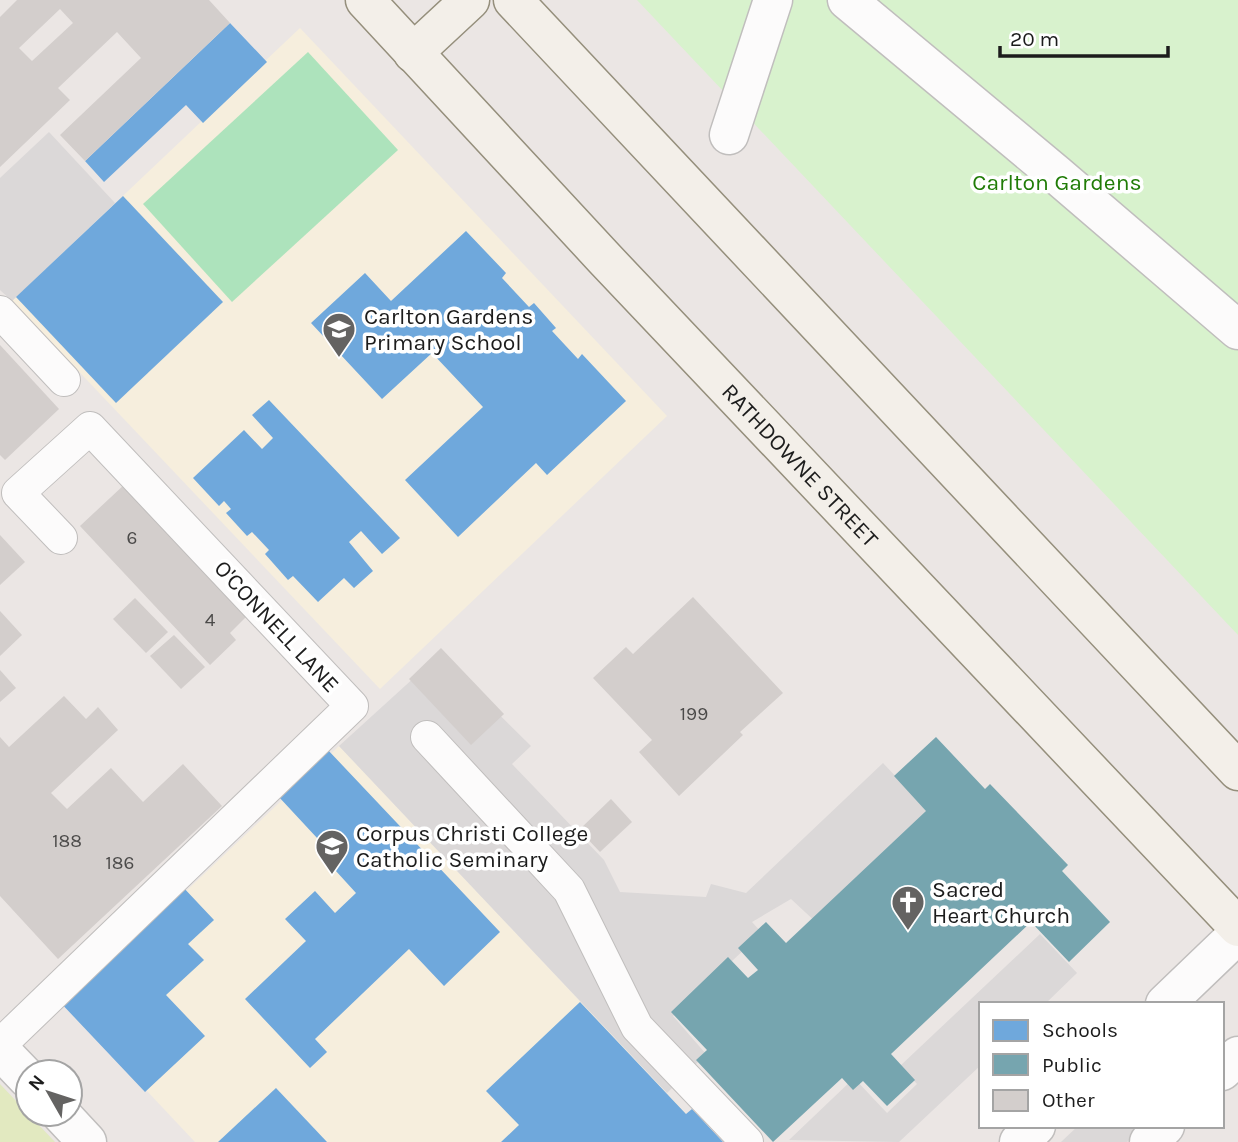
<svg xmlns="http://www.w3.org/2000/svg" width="1238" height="1142" font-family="Karla,sans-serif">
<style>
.education{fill:#f6eedd}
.grass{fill:#e2e9c0}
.park{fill:#d8f2cd}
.pitch{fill:#ade3bc}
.parking{fill:#dbd8d8}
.schools{fill:#6fa8dc}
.public{fill:#76a5af}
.building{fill:#d3cecc;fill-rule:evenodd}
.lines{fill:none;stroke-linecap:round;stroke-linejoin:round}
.lane-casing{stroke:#c0bebd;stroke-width:34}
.street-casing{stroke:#c0bebd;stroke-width:41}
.secondary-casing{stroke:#958f7c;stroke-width:41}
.lane{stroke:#fcfbfb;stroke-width:32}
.street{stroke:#fcfbfb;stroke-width:38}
.secondary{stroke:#f3efe9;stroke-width:38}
.labels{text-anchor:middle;stroke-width:7;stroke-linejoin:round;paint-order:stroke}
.number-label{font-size:19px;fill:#4b4a49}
.park-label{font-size:23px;fill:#207c07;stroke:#fff}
.poi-label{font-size:23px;fill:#1c1c1c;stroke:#fff;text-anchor:start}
.street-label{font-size:23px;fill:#1c1c1c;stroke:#fff}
</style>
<rect width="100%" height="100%" fill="#ebe6e4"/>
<!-- education -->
<g class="education">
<path d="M300,28L667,416L380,689L12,301Z"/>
<path d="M339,746L713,1142H195L66,1005Z"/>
</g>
<!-- grass -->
<path class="grass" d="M0,1084L55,1142H0Z"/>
<!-- park -->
<path class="park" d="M637,0H1238V635Z"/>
<!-- pitch -->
<path class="pitch" d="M308,52L398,150L232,302L143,204Z"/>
<!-- parking -->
<g class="parking">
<path d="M49,132L115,203L12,301L0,290V178Z"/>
<path d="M439,655L531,746L512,764L604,860L620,892L706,897L711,884L746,893L883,763L935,818L819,925L791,899L752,922L762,933L673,1016L706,1054L667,1093L339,746Z"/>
<path d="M1040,934L1077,973L1045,1004H981V1065L899,1142L789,1140L854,1078L887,1113L917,1084L900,1066Z"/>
<path d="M1078,1126H1144L1127,1142H1061Z"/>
</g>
<!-- schools -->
<g class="schools">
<path d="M230,23L267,62L203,123L186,105L104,182L85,161Z"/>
<path d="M123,196L223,302L116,403L16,297Z"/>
<path d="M466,231L506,273L502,278L529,307L534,303L556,328L552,331L578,359L582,354L626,401L547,475L536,463L458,537L405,480L483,407L432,353L382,399L311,323L365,273L391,301Z"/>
<path d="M269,400L400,538L382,554L361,531L349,542L373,571L354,588L344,578L318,602L293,576L288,580L265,554L269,550L252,532L247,536L226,513L231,509L224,501L219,506L193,478L244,430L262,449L273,438L252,415Z"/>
<path d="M327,749L500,932L444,986L409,949L315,1039L327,1052L310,1068L245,999L306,941L285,919L315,891L335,913L356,893L325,859L331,853L278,796Z"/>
<path d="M181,885L214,920L188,944L204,960L166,995L205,1036L145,1092L58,1000Z"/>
<path d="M580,1002L686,1114L692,1109L723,1142H501L519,1125L486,1091Z"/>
<path d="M276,1088L327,1142H218Z"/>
</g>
<!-- public -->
<path class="public" d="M936,737L985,789L990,784L1068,865L1062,871L1110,922L1069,962L1031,922L891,1054L915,1080L887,1106L863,1081L853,1090L842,1078L773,1142L696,1060L707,1050L671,1012L728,957L748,978L758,970L738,948L766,922L786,943L926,811L894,776Z"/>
<!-- building -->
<g class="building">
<path d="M17,0H209L230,23L85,161L60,135L141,58L117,32L58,88L70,100L0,167V17ZM60,9L73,23L32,61L19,48Z"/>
<path d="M0,345L59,409L5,460L0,455Z"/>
<path d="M125,484L248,615L230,633L236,640L210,665L80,526Z"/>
<path d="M0,535L25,562L0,585Z"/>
<path d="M693,597L783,693L740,732L743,735L679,796L639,752L652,740L593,678L626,647L633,654Z"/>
<path d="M135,598L168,632L146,653L113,619Z"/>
<path d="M0,611L22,635L0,656Z"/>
<path d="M174,635L205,667L181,689L150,656Z"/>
<path d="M441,648L504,714L471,745L409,679Z"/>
<path d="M0,670L16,688L0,702Z"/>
<path d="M64,696L86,719L98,707L118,730L51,793L67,809L111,768L143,802L183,764L222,806L58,959L0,896V737L9,747Z"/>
<path d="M611,799L632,822L600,852L579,830Z"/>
</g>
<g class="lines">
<defs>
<g id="lane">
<path d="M0,312L64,380"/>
<path d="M427,737L569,890L637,1027L747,1142"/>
<path d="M0,1045L352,706L90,428L18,493L61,538"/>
</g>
<g id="street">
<path d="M847,0L1056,174L1238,330"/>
<path d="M729,135L773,0"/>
<path d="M1165,1004L1238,934"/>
<path d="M0,1050L28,1079"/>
<path d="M1222,1071L1238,1056"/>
<path d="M61,1114L87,1142"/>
<path d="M1019,1142L1036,1126"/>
<path d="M1149,1142L1165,1126"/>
</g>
<g id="secondary">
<path id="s1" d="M365,0L604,258L1238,927"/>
<path d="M513,0L1238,771"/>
<path d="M413,53L470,0"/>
</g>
</defs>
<!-- lane casing -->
<use href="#lane" class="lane-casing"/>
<!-- street casing -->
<use href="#street" class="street-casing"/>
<!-- secondary casing -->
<use href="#secondary" class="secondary-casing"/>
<!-- lane -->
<use href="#lane" class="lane"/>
<!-- street -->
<use href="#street" class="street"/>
<!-- secondary -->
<use href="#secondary" class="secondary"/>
</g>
<!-- icons -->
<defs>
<symbol id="school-pin" viewBox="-11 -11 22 30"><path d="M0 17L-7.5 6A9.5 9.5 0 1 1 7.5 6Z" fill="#646362" stroke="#fff"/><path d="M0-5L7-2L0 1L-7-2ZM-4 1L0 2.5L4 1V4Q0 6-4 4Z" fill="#fff"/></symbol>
<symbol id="university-pin" viewBox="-11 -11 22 30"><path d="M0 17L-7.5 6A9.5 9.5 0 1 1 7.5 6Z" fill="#646362" stroke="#fff"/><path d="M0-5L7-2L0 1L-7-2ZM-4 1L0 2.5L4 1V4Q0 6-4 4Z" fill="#fff"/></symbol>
<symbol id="church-pin" viewBox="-11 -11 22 30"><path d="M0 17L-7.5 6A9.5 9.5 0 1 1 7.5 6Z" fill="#646362" stroke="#fff"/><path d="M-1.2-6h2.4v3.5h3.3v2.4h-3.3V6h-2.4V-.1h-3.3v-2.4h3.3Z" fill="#fff"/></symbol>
</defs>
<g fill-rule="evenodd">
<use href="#school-pin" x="320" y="310" width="38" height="52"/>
<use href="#university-pin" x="313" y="827" width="38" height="52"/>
<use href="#church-pin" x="889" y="883" width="38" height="52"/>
</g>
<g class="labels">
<!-- number labels -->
<g class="number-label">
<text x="132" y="544">6</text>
<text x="210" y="626">4</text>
<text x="694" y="720">199</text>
<text x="67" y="847">188</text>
<text x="120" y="869">186</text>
</g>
<!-- park labels -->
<g class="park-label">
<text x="1057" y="190">Carlton Gardens</text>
</g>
<!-- poi labels -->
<g class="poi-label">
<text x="364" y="324">Carlton Gardens<tspan x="364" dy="26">Primary School</tspan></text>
<text x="356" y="841">Corpus Christi College<tspan x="356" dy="26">Catholic Seminary</tspan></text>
<text x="932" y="897">Sacred<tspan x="932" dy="26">Heart Church</tspan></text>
</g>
<!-- street labels -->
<g class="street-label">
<text dy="8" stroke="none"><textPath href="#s1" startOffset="637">RATHDOWNE STREET</textPath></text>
<text transform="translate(277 626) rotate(47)" y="8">O'CONNELL LANE</text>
</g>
</g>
<!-- legend -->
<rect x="979" y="1002" width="245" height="126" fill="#ffffff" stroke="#a4a4a4" stroke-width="2"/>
<rect x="993" y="1020" width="35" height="21" fill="#6fa8dc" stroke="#a4a4a4" stroke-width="2"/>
<text x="1042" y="1037" font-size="21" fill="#1c1c1c">Schools</text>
<rect x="993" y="1054" width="35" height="21" fill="#76a5af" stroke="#a4a4a4" stroke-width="2"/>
<text x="1042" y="1072" font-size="21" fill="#1c1c1c">Public</text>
<rect x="993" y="1090" width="35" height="21" fill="#d3cecc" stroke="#a4a4a4" stroke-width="2"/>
<text x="1042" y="1107" font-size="21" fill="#1c1c1c">Other</text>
<!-- north arrow -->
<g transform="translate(49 1093) rotate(309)"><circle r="33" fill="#ffffff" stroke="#a4a4a4" stroke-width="2"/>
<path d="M0-5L12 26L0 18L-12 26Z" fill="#646362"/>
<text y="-10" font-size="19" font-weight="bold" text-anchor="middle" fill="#1c1c1c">N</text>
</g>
<!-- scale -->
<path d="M1000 46v10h168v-10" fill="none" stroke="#1c1c1c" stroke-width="3.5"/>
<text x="1010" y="46" font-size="21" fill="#1c1c1c" stroke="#ffffff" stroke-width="5" paint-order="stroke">20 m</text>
</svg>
